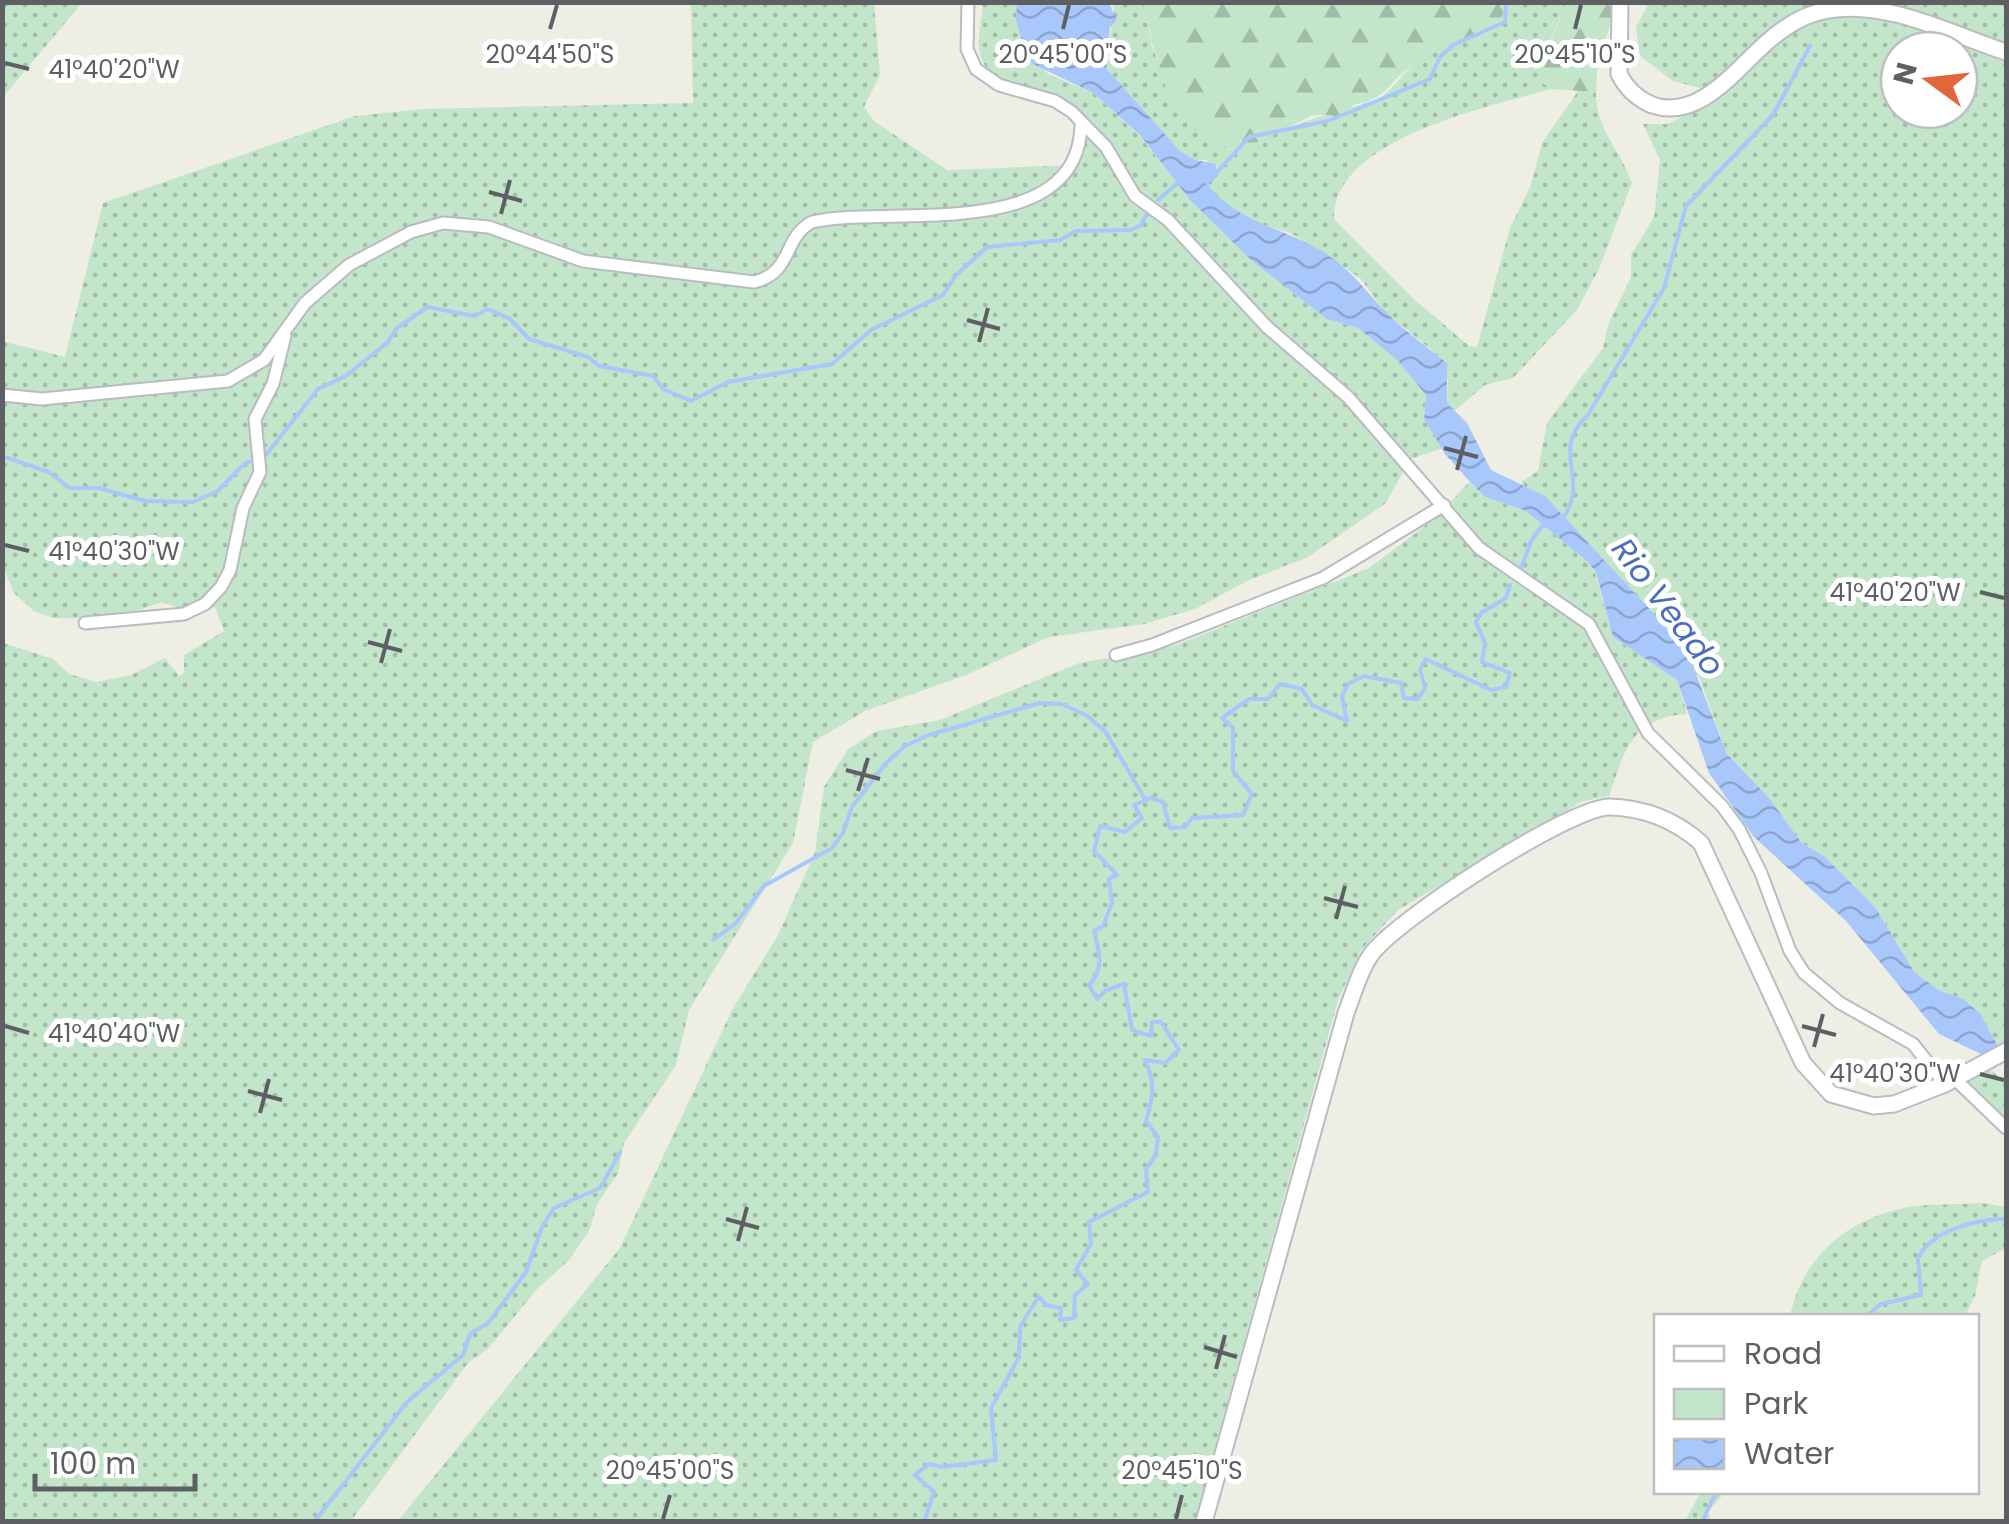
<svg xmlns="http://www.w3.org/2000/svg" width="2009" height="1524" font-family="Poppins,sans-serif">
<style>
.green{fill:url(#green-dots);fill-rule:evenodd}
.forest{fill:url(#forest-firs)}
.water{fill:url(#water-waves)}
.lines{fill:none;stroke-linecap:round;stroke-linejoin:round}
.stream{stroke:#a8c7fb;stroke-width:4}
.street-casing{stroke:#babbc0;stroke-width:15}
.secondary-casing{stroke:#babcc2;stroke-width:19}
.street{stroke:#fff;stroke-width:11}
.secondary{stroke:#fff;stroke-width:15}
.ticks{fill:none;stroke:#5d5f64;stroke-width:4}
.labels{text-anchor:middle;stroke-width:10;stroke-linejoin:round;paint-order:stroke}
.water-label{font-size:32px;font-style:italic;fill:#4c6dbe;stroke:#fff}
.ticks-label{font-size:25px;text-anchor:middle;fill:#5d5f64;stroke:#fff;stroke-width:10;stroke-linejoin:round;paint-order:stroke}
</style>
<defs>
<pattern id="green-dots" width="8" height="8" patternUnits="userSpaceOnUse" patternTransform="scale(2.5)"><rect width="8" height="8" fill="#c3e5c9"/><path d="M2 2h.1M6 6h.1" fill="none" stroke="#a2bda7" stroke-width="1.8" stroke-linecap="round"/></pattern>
<pattern id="forest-firs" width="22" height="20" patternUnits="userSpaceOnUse" patternTransform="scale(2.5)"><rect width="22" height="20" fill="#c3e5c9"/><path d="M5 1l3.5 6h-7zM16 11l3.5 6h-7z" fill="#a2bda7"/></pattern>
<pattern id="water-waves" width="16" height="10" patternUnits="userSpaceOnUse" patternTransform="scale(2.5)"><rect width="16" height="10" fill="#a8c7fb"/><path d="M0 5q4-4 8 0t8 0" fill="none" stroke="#8ca5cf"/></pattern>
</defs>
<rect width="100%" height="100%" fill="#eeeee5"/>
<!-- green -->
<g class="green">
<path d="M3,2L82,3L3,97L2,3Z"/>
<path d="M691,3H874L880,75L864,107L874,121L947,170L1078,165C1101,84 1011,112 984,64C973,45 983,23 982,3H1017L1021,46L1048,74L1093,93L1140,136L1190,200L1252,261L1327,319L1358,328L1396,359L1426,395L1424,419L1443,448L1410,459L1386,503L1308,557L1247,581L1195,609L1144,624L1049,637L966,675L865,711L813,742L793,843L689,1010L676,1065L624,1143L618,1173L597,1204L590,1229L570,1259L537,1289L488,1349L468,1363L351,1521H3V643L53,659L69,674L96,682L131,675L165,658L179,676L184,673V655L224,631L215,607L187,611L162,602L112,619L53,618L34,611L14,593L2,565V341L65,357L103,203L355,116L423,109L693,103Z"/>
<path d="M1109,3H1144L1152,48L1193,124L1202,135L1237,152C1280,125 1327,116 1373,101C1392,95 1400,71 1420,62L1424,50L1452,46L1500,18L1508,3H1566L1549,44L1541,81L1550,89C1489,107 1332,139 1334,219L1415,300L1469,346L1477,347L1510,228L1531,185L1542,143L1578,91L1596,92C1595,128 1621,151 1632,183L1599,269L1577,310L1513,378L1485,385L1453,412L1447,403L1448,381L1435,353L1385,312L1361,279L1326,254L1290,233L1254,222L1220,200L1208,186L1207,160H1196L1180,151L1106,68L1114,5Z"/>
<path d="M1649,3H2006V1042L1998,1046L1981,1015L1964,999L1940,991L1915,973L1875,907L1824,856L1802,843L1769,798L1727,754L1699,677L1521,482L1538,471L1547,423L1603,348L1608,325L1631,277V255L1654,217L1660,160L1643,124H1668L1708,103L1700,88L1673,81L1640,56L1636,27ZM1899,50H1959V110H1899Z"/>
<path d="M1469,482L1485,497L1526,511L1588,562L1595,573L1613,637L1677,680L1687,714C1631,718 1625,750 1609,796L1583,801L1398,910L1361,950L1338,1000L1195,1521L397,1522L620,1248L732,1010L778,935L815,852L824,787L848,749L877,731L940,720L1079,663L1174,646L1369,568L1438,516Z"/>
<path d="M1990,1069L2006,1083V1116L1955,1086Z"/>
<path d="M1982,1203L2006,1207V1248L1982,1261L1975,1296L1965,1316H1790C1803,1258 1843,1222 1903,1208C1928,1203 1957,1205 1982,1203Z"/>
<path d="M1701,1492H1725L1708,1512L1711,1521H1685Z"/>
</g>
<!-- forest -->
<g class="forest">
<path d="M1144,3V2L1508,3L1501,18L1452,46L1425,50L1420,63C1386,76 1396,97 1353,105L1346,115H1313L1237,152C1226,146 1212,142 1202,135C1161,105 1153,49 1144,3Z"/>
<path d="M1566,3H1616L1597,71L1596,92L1550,89L1541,81L1542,65Z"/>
</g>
<!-- water -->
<path class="water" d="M1109,3L1117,20L1110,27L1106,68L1180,151L1196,160L1216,164V177L1209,186C1239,224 1289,229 1328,255C1353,272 1367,293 1388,314C1406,332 1427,347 1447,363V403L1467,423L1491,470L1545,496L1655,615L1689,656L1727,754L1769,798L1802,843L1824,856L1875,907L1915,973L1940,991L1964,999L1981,1015L1998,1046L1981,1054L1939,1034L1846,921L1754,837L1709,773L1677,680L1613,637L1596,573L1588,562L1526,511L1485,497L1471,483L1445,454L1424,419L1426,395L1396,359L1358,328L1327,319L1252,261L1190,200L1140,135L1093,93L1027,61L1016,19L1017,3Z"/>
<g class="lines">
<!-- stream -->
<g class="stream">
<path d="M1207,183L1249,137L1328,121L1430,79L1440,57L1453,45L1505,22L1506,2"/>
<path d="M1158,200L1181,180"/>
<path d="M2,456L49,472L70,488H99L145,501L193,502L218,491L244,464L266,455L318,389L346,376L388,342L397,328L428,307L474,316L488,309L510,319L529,339L588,357L599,366L653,376L663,389L691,401L728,382L832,364L871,330L943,295L956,275L987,247L1060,240L1076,231L1131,230L1140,226L1149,211"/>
<path d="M1562,519C1592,480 1548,451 1588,415L1664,288L1686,206L1773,115L1810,46"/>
<path d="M1521,569L1531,541L1543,525"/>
<path d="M713,940L736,923L764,886L832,848L843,833L852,807L885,764L905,746L929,735L1040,703L1061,704L1086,715L1105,731L1145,799"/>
<path d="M1867,1316L1881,1304L1921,1295L1918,1259C1930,1230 1978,1219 2006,1219"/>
<path d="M314,1522L407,1402L463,1355L470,1334L489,1322L526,1272L542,1227L554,1208L600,1188L620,1152"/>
<path d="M924,1522L934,1492L915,1475L929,1464L942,1467L996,1460L991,1408L1019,1357L1020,1327L1039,1296L1046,1305L1061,1308L1060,1320L1074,1318L1075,1295L1088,1284L1076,1270L1091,1244L1089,1222L1148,1192L1146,1169L1156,1155L1158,1137L1146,1121C1153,1097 1156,1084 1145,1060L1165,1063L1179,1050L1161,1022H1152L1151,1036L1132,1030L1124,984L1105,991L1097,999L1089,985C1105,970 1099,950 1094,931L1103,926L1112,903L1109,879L1117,875L1094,851L1100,826L1125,832L1142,818L1134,805L1151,798L1163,802L1170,828L1185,827L1192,818L1243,815L1252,794L1233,771V728L1222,718L1249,699H1268L1280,684L1302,689L1312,705L1347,721L1342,696L1348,684L1364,676L1401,683L1404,698L1418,699L1425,688L1420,669L1426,659L1491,690L1506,687L1510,673L1482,662L1485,643L1476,622L1481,613L1506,598L1510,585"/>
<path d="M1702,1522L1716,1492"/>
</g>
<defs>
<g id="street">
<path d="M968,2L967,49L976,69L999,85L1055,101L1072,112L1106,147L1135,196L1168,220L1267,327L1348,397L1479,548L1589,624L1648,733L1722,806L1739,829L1761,873L1790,951L1804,973L1840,1003L1913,1044L1945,1084"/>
<path d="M2,395L42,399L228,381L264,360L305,303L349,265L411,232L443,223L489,227L583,261L754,282C794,272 782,238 812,222C885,204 1079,246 1081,124"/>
<path d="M85,623L184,614L205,604L221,587L230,570L243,508L260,472L255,419L273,384L285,336"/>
<path d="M1116,655L1152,645L1323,578L1444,505"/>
<path d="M1955,1079L2006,1128"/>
</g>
<g id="secondary">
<path d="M1620,2L1619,74C1626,88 1638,99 1652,105C1702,122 1739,64 1773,37C1789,24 1808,13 1828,10C1888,0 1951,34 2006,52"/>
<path d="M1204,1522L1346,1013C1353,995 1359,972 1370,956C1392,922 1571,806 1610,807C1645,808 1675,820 1701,843L1803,1063L1831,1094L1874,1106L1894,1104L1945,1084L2006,1051"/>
</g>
</defs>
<!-- street casing -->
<use href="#street" class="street-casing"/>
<!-- secondary casing -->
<use href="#secondary" class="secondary-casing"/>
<!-- street -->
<use href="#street" class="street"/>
<!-- secondary -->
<use href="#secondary" class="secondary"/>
</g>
<!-- ticks -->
<path class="ticks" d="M550,29L557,5M1063,29L1069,5M1575,29L1581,5M5,63L29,69M489,192L522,201M501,214L510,180M967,320L1000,329M979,342L988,308M1444,448L1478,457M1457,470L1466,436M5,545L29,551M1980,592L2004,598M368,642L402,651M381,663L390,629M846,770L880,779M858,791L868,758M1324,898L1358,907M1336,919L1345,886M5,1026L29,1033M1802,1026L1836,1035M1814,1047L1823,1014M1980,1074L2004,1080M248,1091L282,1100M260,1113L269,1079M726,1219L759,1228M738,1241L747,1207M1204,1347L1237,1357M1216,1369L1225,1335M663,1519L670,1495M1176,1519L1182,1495"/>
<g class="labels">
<!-- water labels -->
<g class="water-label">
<text transform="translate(1668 607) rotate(53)" y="11">Rio Veado</text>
</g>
</g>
<g class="ticks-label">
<text x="550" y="63">20°44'50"S</text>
<text x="1063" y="63">20°45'00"S</text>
<text x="1575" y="63">20°45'10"S</text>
<text x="114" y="78">41°40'20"W</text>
<text x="114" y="560">41°40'30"W</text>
<text x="1895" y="601">41°40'20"W</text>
<text x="114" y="1042">41°40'40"W</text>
<text x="1895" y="1082">41°40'30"W</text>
<text x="670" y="1479">20°45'00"S</text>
<text x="1182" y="1479">20°45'10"S</text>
</g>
<!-- border -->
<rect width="2009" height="1524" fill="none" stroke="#5d5f64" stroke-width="10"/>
<!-- legend -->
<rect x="1654" y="1314" width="325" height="180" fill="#ffffff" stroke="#bebfc1" stroke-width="2.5"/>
<rect x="1674" y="1346" width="50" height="15" fill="#ffffff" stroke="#bebfc1" stroke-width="2.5"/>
<text x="1744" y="1364" font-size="30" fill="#5d5f64">Road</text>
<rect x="1674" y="1389" width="50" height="30" fill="#c3e5c9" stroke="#bebfc1" stroke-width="2.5"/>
<text x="1744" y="1414" font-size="30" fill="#5d5f64">Park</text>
<rect x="1674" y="1439" width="50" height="30" fill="url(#water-waves)" stroke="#bebfc1" stroke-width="2.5"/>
<text x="1744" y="1464" font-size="30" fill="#5d5f64">Water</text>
<!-- north arrow -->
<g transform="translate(1929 80) rotate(285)"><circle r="48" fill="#ffffff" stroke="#bebfc1" stroke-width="2.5"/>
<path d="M0-8L18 38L0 25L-18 38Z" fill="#e16639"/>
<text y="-15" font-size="28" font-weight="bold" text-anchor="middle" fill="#5d5f64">N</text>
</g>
<!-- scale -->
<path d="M35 1474v15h160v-15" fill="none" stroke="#5d5f64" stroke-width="5"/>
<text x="50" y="1474" font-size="30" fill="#5d5f64" stroke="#ffffff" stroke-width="8" paint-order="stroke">100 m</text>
</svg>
